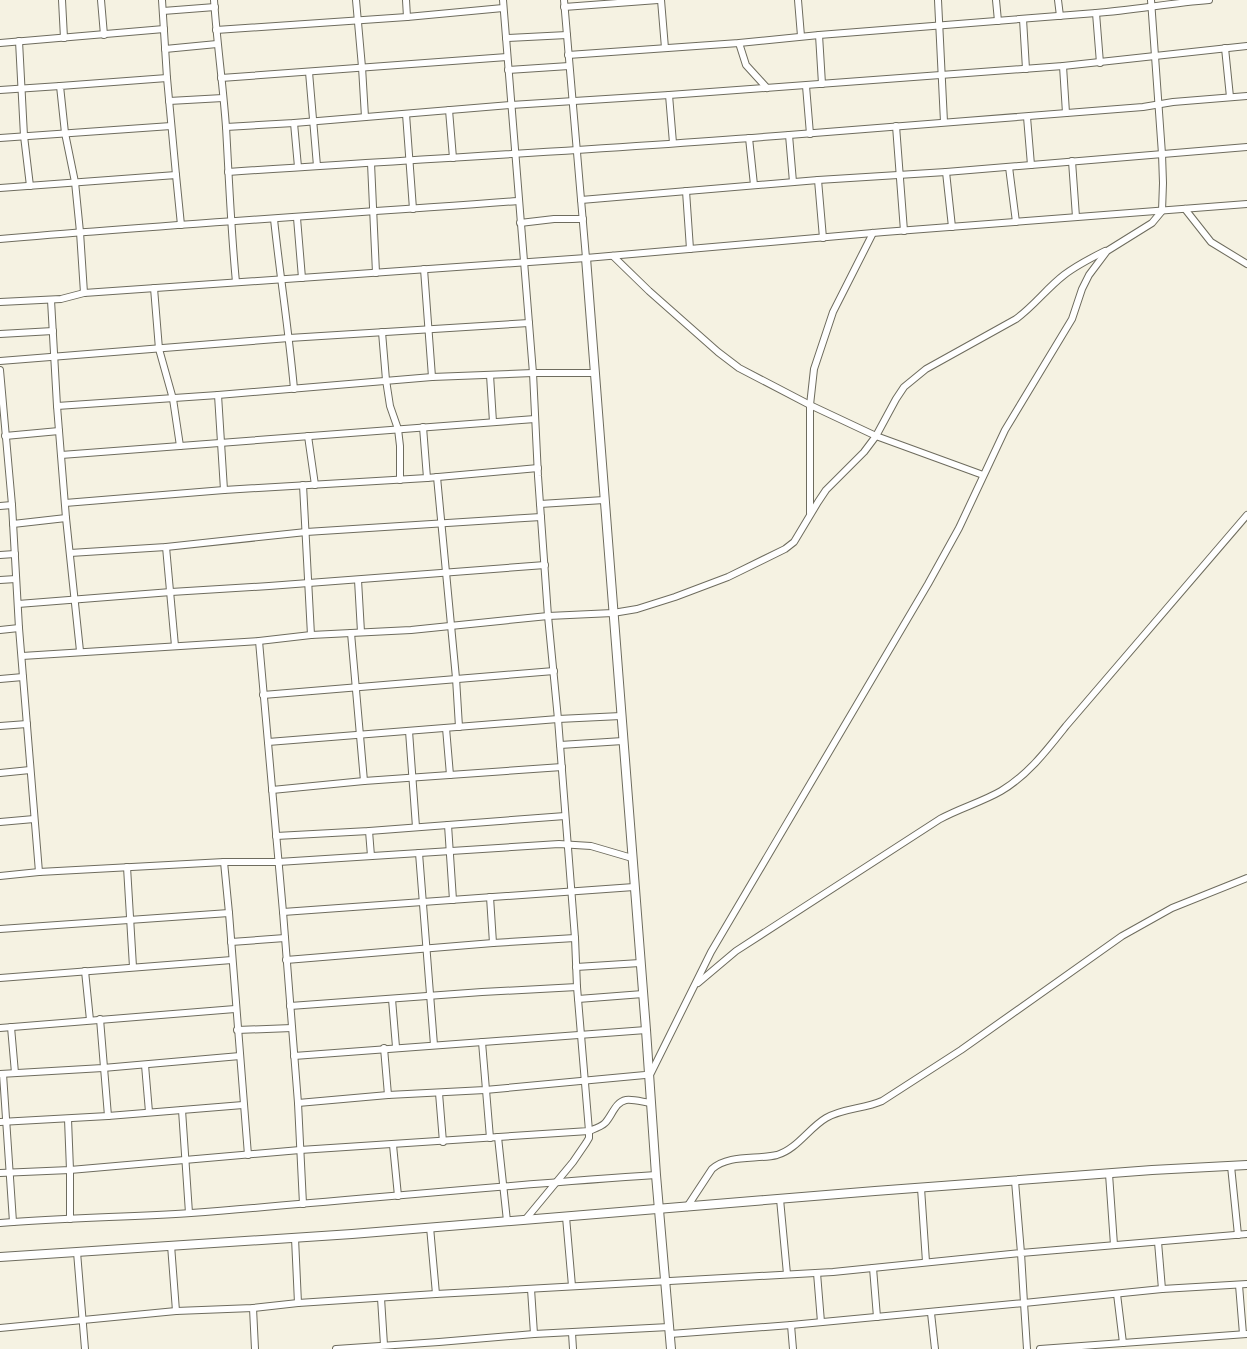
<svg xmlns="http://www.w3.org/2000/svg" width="1247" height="1349" font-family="Figtree,sans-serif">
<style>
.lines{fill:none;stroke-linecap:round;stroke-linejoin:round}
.minor-casing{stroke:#6e6c5e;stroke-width:8}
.tertiary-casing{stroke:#6e6c5e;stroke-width:10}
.minor{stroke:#fff;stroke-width:6}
.tertiary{stroke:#fff;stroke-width:8}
</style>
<rect width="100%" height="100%" fill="#f5f2e2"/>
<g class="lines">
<defs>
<g id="minor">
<path d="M62,0L64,38"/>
<path d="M101,0L104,35"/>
<path d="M162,0L167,78L176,175"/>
<path d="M214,0C217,43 223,85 226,127C229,179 231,231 236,282"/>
<path d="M356,0L362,67L365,117"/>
<path d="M406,0L407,17"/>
<path d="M564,0L586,258"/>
<path d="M661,0L665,48"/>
<path d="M798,0L801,36"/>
<path d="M938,0L944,122"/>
<path d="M996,0L998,21"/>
<path d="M1058,0L1060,16"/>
<path d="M564,7L658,0"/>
<path d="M163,11L215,7"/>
<path d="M1096,13L1100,63"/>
<path d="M1023,19L1026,69"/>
<path d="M216,30L407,17L503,8"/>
<path d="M819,35L822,84"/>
<path d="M506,38L567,35"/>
<path d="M19,41L24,136L30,186"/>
<path d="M0,43L164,29"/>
<path d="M739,43L746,65L767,88"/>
<path d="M1225,48L1230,97"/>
<path d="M165,49L217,44"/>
<path d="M568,55L739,43L819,35L1096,13C1134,10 1171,3 1209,0"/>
<path d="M1063,66L1066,113"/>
<path d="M508,70L569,66"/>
<path d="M309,72L317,166"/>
<path d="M221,78L507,57"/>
<path d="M806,86L810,134"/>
<path d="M0,90L60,86"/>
<path d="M669,95L673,143"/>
<path d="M169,101L223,98"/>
<path d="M449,110L453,158"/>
<path d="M406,114L413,209"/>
<path d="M1027,117L1031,165"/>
<path d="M294,123L298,167"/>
<path d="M896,126L904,231"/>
<path d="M226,127L294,123L511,105L669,95L1063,66L1247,46"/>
<path d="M789,135L793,182"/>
<path d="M0,138L171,126"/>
<path d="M749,138L754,185"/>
<path d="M1072,161L1076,217"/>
<path d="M371,163L376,273"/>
<path d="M1009,167L1016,222"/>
<path d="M228,172C415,159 602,150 789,135C907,126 1025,116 1143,107L1173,102L1247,96"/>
<path d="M946,172L952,227"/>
<path d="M818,180L823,238"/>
<path d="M0,188L176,175L181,225"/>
<path d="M686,191L690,249"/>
<path d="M581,200L818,180L946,172L1247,147"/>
<path d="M1185,209L1211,242L1247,264"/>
<path d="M297,218L302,278"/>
<path d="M274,219C280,276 289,332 294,389"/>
<path d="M520,223L554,219H583"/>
<path d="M0,239C173,224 346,214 518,201"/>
<path d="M613,256L649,291L718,352L739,368L810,405L876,436L983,475"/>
<path d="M424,269L432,377"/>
<path d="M154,288L159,349L173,399L180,446"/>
<path d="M84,293L80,232L75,182L65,133L60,86L167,78"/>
<path d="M51,300L57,406L66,518L80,651"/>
<path d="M0,302L61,299L84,293L586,258L884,232L1247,204"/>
<path d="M382,332L386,380L390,406L398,429L400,446V480"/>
<path d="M0,334L53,331"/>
<path d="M0,361L289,338L529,323"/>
<path d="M0,370L12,505L19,628L39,872"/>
<path d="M490,375L493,422"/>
<path d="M218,395L224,490"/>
<path d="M57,406L218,395L432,377L533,373H595"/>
<path d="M423,427L427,478"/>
<path d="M5,436L59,431"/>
<path d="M308,436L315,485"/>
<path d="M61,455L535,419"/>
<path d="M437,477L456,678L459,727"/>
<path d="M303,485L311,635"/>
<path d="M65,503L224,490L427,478L538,468"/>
<path d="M540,504L604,500"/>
<path d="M0,506L12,505"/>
<path d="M810,513V405L814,369L833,312L873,233"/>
<path d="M13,524L66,518"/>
<path d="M166,547L175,646"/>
<path d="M70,553L166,547L306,532L541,517"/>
<path d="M0,555L15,554"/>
<path d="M0,580L16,579"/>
<path d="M358,580L361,632"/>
<path d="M18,604L171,592L269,586L545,565"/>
<path d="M0,630L19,628"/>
<path d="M351,633L364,781"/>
<path d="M259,641L283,912L298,1103L303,1204"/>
<path d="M22,656L259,641L311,635L411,630L548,616L613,613L637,609L675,597L728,577L785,549L794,542L818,502L826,490L864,452L876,436L896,399L904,387L926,369L1016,319C1034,306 1047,288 1064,275C1077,265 1091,258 1105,251"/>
<path d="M0,679L23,677"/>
<path d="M263,695L554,671"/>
<path d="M0,726L27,724"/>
<path d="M446,728L450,775"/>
<path d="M409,731L416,827"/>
<path d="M268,742L558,719L621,716"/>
<path d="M560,745L623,741"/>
<path d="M0,773L30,770"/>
<path d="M272,790L364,781L562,767"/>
<path d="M0,822L34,819"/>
<path d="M448,825L453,900"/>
<path d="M369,831L371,856"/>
<path d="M276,836L369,831L565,816"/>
<path d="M419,853L434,1045"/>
<path d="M224,862L229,913L248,1155"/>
<path d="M127,867L133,967"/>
<path d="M0,876L39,872L224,862H278L559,844L591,846L632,858"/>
<path d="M490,897L493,943"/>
<path d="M283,912L634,887"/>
<path d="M0,929L229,913"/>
<path d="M231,942L285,938"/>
<path d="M286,960L493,943L575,938L558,719L548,616L538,476L533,373L503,0"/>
<path d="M576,967L640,963"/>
<path d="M85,971L90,1020"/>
<path d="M0,978L232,960"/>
<path d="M698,983L736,951L940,819C960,808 982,802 1001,791C1028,775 1047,750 1066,726L1247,515"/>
<path d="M392,999L396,1047"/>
<path d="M578,999L643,994"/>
<path d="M290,1006L482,992L577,987L575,938"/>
<path d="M100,1019L108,1116"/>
<path d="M11,1027L15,1073"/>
<path d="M0,1028L235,1009"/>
<path d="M237,1030L292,1028"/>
<path d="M482,1042L490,1138"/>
<path d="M384,1048L388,1095"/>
<path d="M294,1056L646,1030"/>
<path d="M145,1065L149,1112"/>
<path d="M0,1074L103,1068L240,1056"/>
<path d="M3,1074L13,1222"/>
<path d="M439,1093L443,1142"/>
<path d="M298,1103L388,1095L485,1090L645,1075L651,1073L711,952L928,584L959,528L1005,430L1072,319L1082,289L1089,275L1107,251L1152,223L1162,211L1163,183L1162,154L1151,0"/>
<path d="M182,1110L189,1213"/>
<path d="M68,1119L70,1170V1219"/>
<path d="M0,1122L108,1116L243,1105"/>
<path d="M498,1137L507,1221"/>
<path d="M393,1145L398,1196"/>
<path d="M1231,1166L1238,1235"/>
<path d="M0,1173L70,1170L300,1150L589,1131L577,987"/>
<path d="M1109,1174L1114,1245"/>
<path d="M921,1188L926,1262"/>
<path d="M780,1199L787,1274"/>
<path d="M687,1207L712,1169C729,1154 756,1160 777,1155C797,1149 809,1128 826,1118C843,1108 864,1109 882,1101L961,1050L1122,936L1172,908L1247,878"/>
<path d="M566,1217L572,1286"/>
<path d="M525,1220L573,1162L586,1143L589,1138V1131C594,1129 601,1127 605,1123C612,1116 615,1102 626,1100C633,1099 643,1102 651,1103"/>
<path d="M0,1223C64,1218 128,1217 191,1213C346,1201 501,1185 656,1175"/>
<path d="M430,1227L436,1294"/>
<path d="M295,1238L298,1303"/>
<path d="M1158,1242L1162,1289"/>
<path d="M171,1245L176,1311"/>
<path d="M77,1252L85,1349"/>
<path d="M873,1268L877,1317"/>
<path d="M817,1273L821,1322"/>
<path d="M1239,1285L1243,1334"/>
<path d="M531,1289L534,1334"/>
<path d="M1117,1294L1123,1343"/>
<path d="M381,1298L384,1345"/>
<path d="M253,1308L255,1349"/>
<path d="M931,1313L935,1349"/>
<path d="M791,1325L793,1349"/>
<path d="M0,1328L176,1311L253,1308L298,1303L436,1294L833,1272L1021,1253L1015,1181"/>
<path d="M572,1333L573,1349"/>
<path d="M670,1334L791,1325L1024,1303L1021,1253L1247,1234"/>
<path d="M336,1349L439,1342L534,1334L669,1327"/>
<path d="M1027,1349L1024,1303L1162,1289L1247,1284"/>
<path d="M1040,1349L1247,1334"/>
</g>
<g id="tertiary">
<path d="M586,258L646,1030L656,1175L671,1349"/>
<path d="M0,1257L352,1234L875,1191L1152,1170L1247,1165"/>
</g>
</defs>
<!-- minor casing -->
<use href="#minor" class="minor-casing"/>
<!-- tertiary casing -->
<use href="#tertiary" class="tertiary-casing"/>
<!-- minor -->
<use href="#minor" class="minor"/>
<!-- tertiary -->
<use href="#tertiary" class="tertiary"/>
</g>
</svg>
